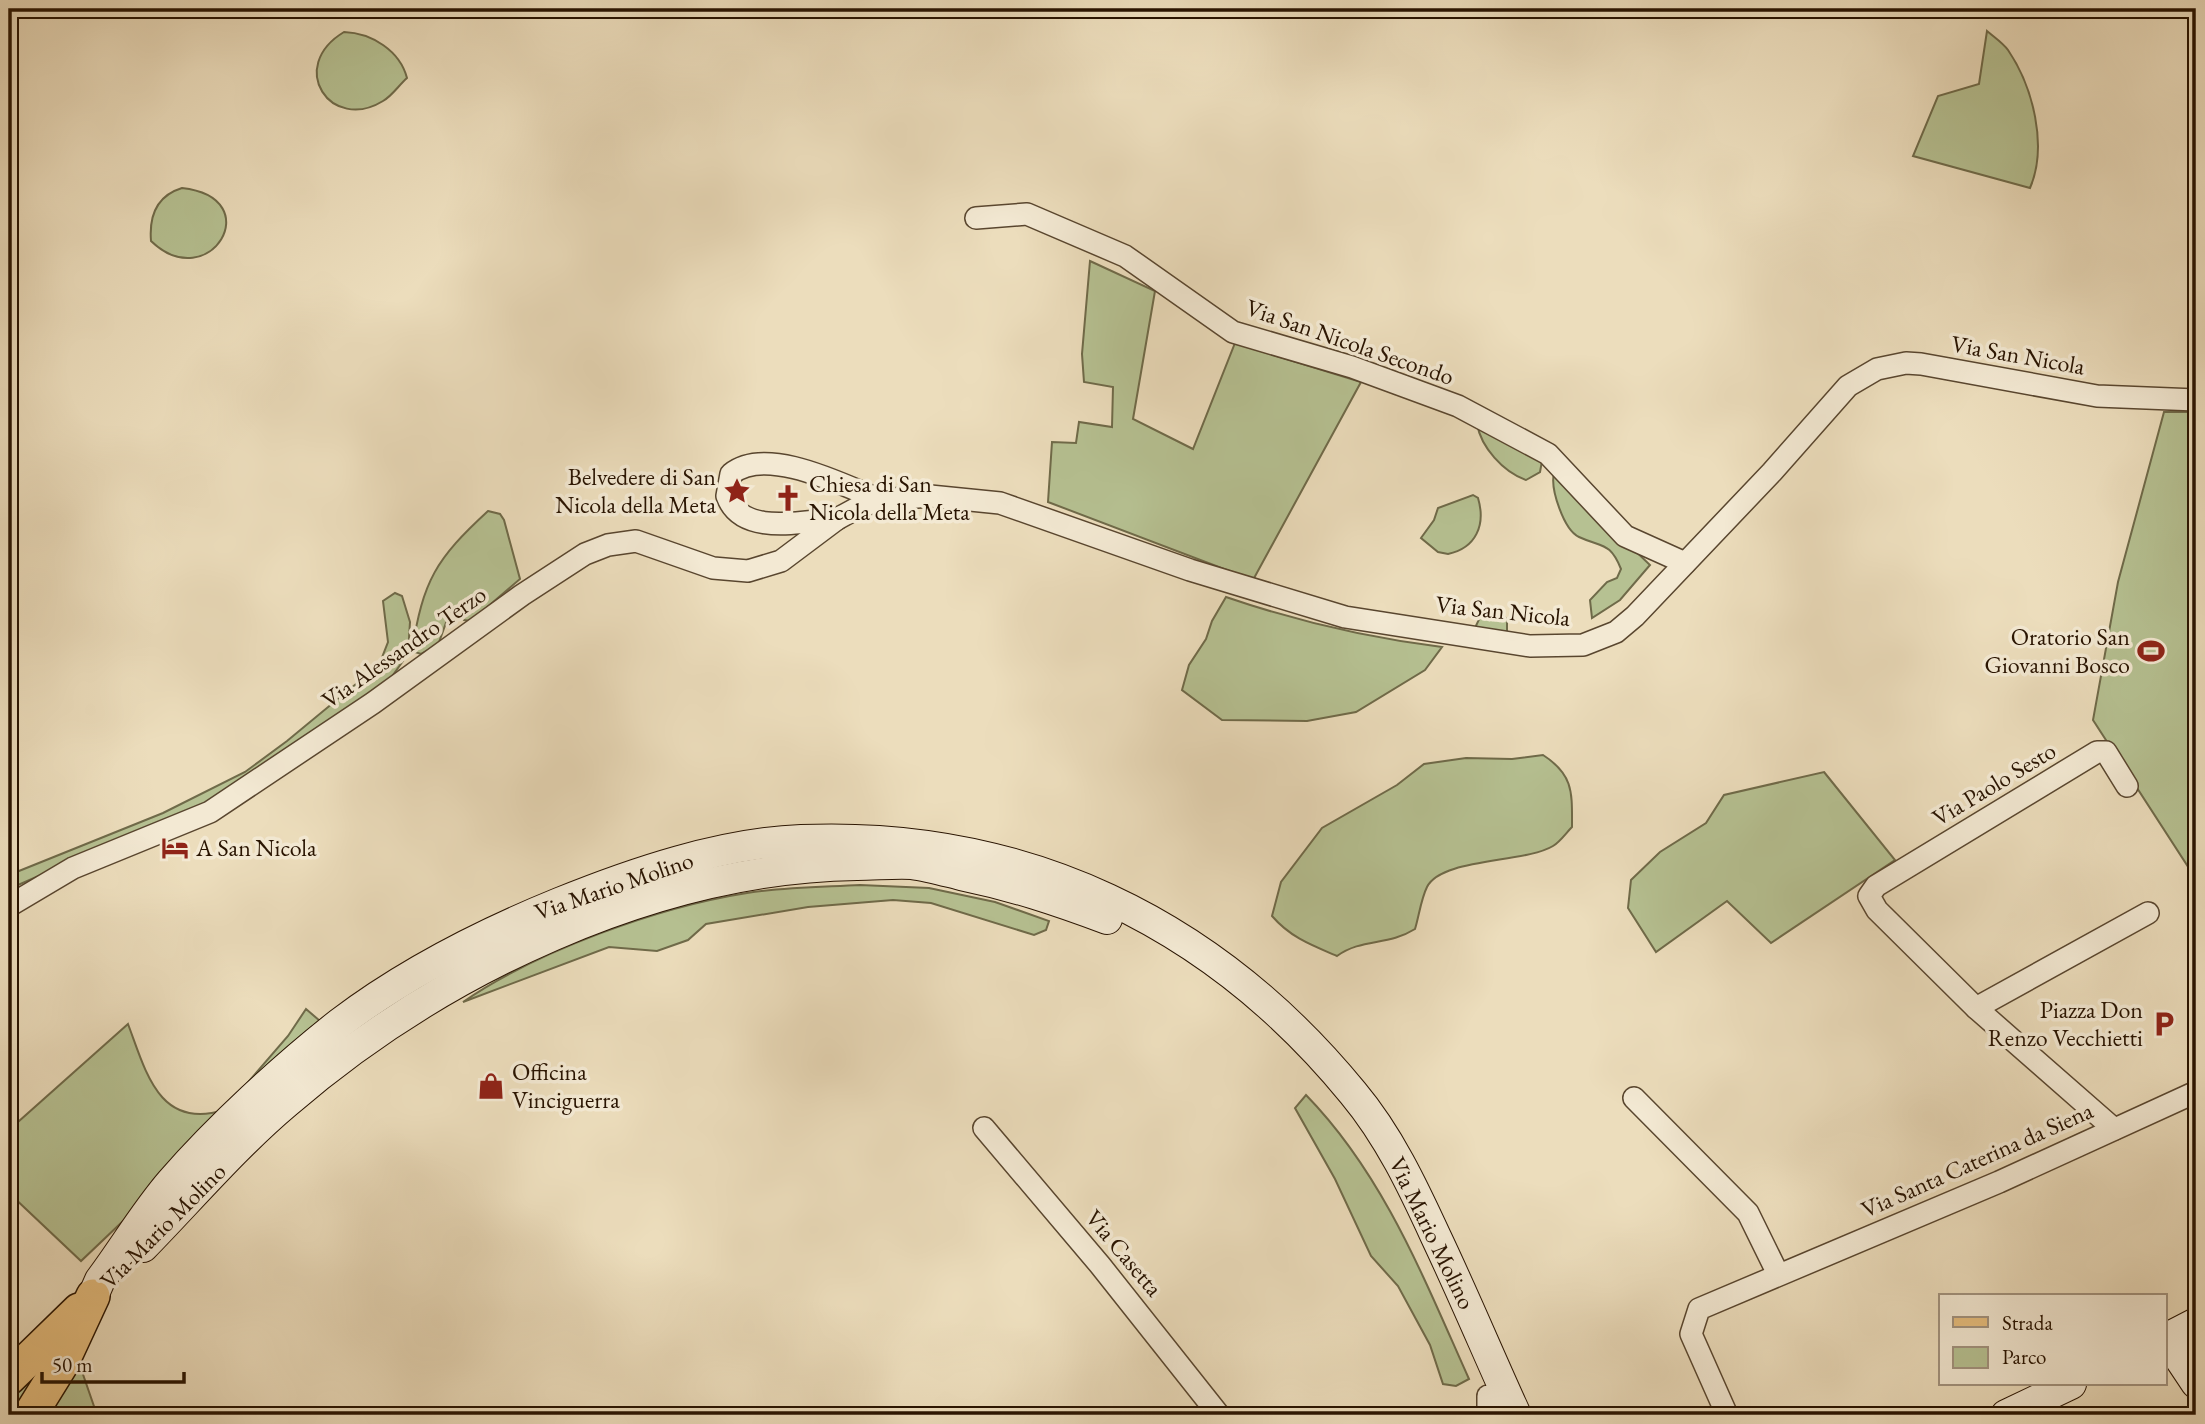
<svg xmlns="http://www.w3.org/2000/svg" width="2205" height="1424" font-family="'EB Garamond',serif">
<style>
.green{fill:#b6c192;stroke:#6f6a49;stroke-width:2}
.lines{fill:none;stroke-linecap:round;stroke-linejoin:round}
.street-casing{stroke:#59462f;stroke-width:24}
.secondary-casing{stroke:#281300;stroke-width:32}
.primary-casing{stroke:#281300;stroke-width:36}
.street{stroke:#f3e9d3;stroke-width:21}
.secondary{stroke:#f3e9d3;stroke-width:30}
.primary{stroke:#e6be7e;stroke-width:33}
.labels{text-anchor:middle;stroke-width:7;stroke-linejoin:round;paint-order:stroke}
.street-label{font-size:24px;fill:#281300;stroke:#f3e9d3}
.poi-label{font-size:24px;fill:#281300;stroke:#f3e9d3;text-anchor:end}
</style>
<rect width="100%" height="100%" fill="#ecddbc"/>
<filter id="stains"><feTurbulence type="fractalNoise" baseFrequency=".00286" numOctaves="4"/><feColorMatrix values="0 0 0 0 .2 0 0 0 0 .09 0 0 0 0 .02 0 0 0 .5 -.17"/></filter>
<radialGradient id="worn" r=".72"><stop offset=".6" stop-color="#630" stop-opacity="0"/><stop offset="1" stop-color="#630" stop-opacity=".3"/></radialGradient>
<!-- green -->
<g class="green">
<path d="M1987,31C1994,37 2003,43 2008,50C2033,87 2048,146 2030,188L1913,156L1938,96L1979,84Z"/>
<path d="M344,32C372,33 400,51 407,78C399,85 392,96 383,101C331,133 286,67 344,32Z"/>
<path d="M182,188C270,198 209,297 151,241C149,216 156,196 182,188Z"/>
<path d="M1090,261L1155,291L1133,419L1193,449L1235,343L1361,382L1253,580L1048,502L1052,442L1076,443L1079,422L1112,427L1113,387L1084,382L1082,354Z"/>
<path d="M2164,412H2196V879L2093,720L2118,582Z"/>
<path d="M1477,424L1542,461L1540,472L1526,480C1503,472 1481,447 1477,424Z"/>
<path d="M1554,473L1650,565L1620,600L1592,618L1590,600L1607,582L1617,578L1621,569C1610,542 1603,548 1579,537C1564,530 1550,489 1554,473Z"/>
<path d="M1473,495L1478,498C1486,525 1476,548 1448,554L1438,552L1421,538L1434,520L1438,508Z"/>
<path d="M488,511L500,514L504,520L520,579L471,621L464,620L452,606L438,645L421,654L412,651C423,580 436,559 488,511Z"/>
<path d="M395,593L402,596L410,622L408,654L388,682L277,760L203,804L9,889V875L163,813L245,772L287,741L379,665L388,642L383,601Z"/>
<path d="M1226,597C1296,621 1369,638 1442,647L1425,670L1356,712L1307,721L1222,720L1182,690L1189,665L1206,639L1212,621Z"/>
<path d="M1496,610L1507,619V634L1474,630L1482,613Z"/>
<path d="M1543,755C1574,775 1572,793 1572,827C1566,833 1560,842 1553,846C1525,863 1441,858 1427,887C1421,899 1419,916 1415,929C1388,946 1362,938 1337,956C1311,945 1290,937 1272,916L1281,882L1322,828L1397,785L1424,764L1466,758L1512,759Z"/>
<path d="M1824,772L1895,860L1771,943L1727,901L1656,952L1628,908L1631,880L1660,852L1706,823L1724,795Z"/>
<path d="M860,885L929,888L995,902L1049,921L1046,930L1034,935L931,903L893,900L808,907L706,924L688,940L657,951L609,947L463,1002C537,951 658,907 747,893C784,887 823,887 860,885Z"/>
<path d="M306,1009L327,1027L81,1261L9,1193V1130L128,1024C146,1072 159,1130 224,1110L288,1036Z"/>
<path d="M1306,1095C1384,1175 1424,1279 1469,1379L1456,1386L1443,1384L1430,1345L1398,1286L1371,1256L1335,1179L1295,1108Z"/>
<path d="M56,1349L24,1415H9V1398Z"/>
<path d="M77,1357L97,1415H42Z"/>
</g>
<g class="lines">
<defs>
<g id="street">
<path d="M976,218L1027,214L1125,256L1233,332L1352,367L1458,406L1548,454L1625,536L1685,563"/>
<path d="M837,519C803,521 742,537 727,496L731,474C766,445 843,485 880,500"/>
<path d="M9,906L73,868L210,812L373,703L522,595L585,554L608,545L636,541L713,568L748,571L781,561L837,519L859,507L880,500L930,496L1000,503L1190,570L1345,617L1530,646L1583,645L1616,632L1635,616L1772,472L1848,386L1877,369L1906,363L1921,364L2097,396L2196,400"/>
<path d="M1976,1008L2148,913"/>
<path d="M1634,1098L1748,1213L1778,1274"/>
<path d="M984,1128L1100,1265L1219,1415"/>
<path d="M2114,1129L1976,1008L1877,910L1869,896L1876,886L2097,752H2106L2127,786"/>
<path d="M1488,1415V1396"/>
<path d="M1727,1415L1691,1334L1699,1309L1999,1182L2196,1092"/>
</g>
<g id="secondary">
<path d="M143,1247C190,1199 235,1146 286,1103C439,971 653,868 857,865C875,865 894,863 912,864C928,866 945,871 961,875C1014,886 1056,900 1107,919"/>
<path d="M93,1296L100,1280C124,1248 145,1212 171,1182C219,1127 283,1068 340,1023C406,973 483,934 559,903C633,873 721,843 801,840C1024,831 1213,922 1353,1093C1389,1136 1413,1187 1436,1237C1464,1296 1489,1356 1516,1415"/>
<path d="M2166,1338L2196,1383"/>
<path d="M2165,1339L2196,1323"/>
<path d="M2006,1415L2071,1384"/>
</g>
<g id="primary">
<path d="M9,1378L79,1310"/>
<path d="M30,1415L61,1365L93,1296"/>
</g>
</defs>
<!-- street casing -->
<use href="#street" class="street-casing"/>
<!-- secondary casing -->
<use href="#secondary" class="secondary-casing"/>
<!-- primary casing -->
<use href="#primary" class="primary-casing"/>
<!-- street -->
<use href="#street" class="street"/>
<!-- secondary -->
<use href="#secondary" class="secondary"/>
<!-- primary -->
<use href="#primary" class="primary"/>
</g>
<!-- icons -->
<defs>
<symbol id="sight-bare" viewBox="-9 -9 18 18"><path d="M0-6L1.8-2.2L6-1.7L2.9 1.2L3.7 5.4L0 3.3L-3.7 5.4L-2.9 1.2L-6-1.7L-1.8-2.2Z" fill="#8f2418" stroke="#f3e9d3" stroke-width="2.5" paint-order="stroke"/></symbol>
<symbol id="church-bare" viewBox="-9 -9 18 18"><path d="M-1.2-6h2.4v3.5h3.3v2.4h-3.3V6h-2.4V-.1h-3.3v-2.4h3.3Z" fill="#8f2418" stroke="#f3e9d3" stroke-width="2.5" paint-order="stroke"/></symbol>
<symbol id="stadium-bare" viewBox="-9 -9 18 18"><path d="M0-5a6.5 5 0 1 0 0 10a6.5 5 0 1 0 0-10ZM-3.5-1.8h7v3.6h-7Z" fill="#8f2418" stroke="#f3e9d3" stroke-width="2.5" paint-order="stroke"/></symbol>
<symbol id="hotel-bare" viewBox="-9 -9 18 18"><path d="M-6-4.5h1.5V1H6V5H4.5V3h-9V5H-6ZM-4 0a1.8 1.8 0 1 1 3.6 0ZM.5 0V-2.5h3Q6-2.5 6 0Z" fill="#8f2418" stroke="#f3e9d3" stroke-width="2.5" paint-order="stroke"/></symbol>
<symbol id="parking-bare" viewBox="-9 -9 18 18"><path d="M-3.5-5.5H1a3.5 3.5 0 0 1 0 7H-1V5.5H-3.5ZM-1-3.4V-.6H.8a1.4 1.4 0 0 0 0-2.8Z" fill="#8f2418" stroke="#f3e9d3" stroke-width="2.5" paint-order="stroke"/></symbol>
<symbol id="shop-bare" viewBox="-9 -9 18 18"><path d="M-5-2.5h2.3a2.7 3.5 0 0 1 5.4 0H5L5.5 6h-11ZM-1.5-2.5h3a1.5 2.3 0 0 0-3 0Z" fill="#8f2418" stroke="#f3e9d3" stroke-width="2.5" paint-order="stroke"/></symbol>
</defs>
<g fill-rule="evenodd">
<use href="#sight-bare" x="718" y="472" width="38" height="38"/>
<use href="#church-bare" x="769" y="479" width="38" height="38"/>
<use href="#stadium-bare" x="2132" y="632" width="38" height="38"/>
<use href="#hotel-bare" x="156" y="829" width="38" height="38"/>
<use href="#parking-bare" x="2145" y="1005" width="38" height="38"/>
<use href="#shop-bare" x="472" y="1067" width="38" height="38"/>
</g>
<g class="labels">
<!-- street labels -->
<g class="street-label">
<text transform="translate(1350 342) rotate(19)" y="8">Via San Nicola Secondo</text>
<text transform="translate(2018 355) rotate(10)" y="8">Via San Nicola</text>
<text transform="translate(1503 611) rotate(6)" y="8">Via San Nicola</text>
<text transform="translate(404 647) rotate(-35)" y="8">Via Alessandro Terzo</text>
<text transform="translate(1994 784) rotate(-31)" y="8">Via Paolo Sesto</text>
<text transform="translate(614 886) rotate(-19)" y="8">Via Mario Molino</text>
<text transform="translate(1977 1160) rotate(-24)" y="8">Via Santa Caterina da Siena</text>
<text transform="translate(163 1226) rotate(-45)" y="8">Via Mario Molino</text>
<text transform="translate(1432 1233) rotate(64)" y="8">Via Mario Molino</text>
<text transform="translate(1124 1253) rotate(50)" y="8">Via Casetta</text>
</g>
<!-- poi labels -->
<g class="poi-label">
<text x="716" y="485">Belvedere di San<tspan x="716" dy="28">Nicola della Meta</tspan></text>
<text x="809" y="492" text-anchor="start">Chiesa di San<tspan x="809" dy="28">Nicola della Meta</tspan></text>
<text x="2130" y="645">Oratorio San<tspan x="2130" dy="28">Giovanni Bosco</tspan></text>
<text x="196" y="856" text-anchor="start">A San Nicola</text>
<text x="2143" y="1018">Piazza Don<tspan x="2143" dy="28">Renzo Vecchietti</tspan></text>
<text x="512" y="1080" text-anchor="start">Officina<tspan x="512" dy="28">Vinciguerra</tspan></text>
</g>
</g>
<!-- margin -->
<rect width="2205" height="1424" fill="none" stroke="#ecddbc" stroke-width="35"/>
<rect x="10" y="10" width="2184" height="1403" fill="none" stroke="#281300" stroke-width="3.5"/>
<rect x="18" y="18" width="2170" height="1389" fill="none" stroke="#281300" stroke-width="2"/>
<!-- legend -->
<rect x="1939" y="1294" width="228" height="91" fill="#f3e9d3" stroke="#a2937f" stroke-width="2"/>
<rect x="1953" y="1317" width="35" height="10" fill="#e6be7e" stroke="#a2937f" stroke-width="2"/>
<text x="2002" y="1330" font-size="21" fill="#281300">Strada</text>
<rect x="1953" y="1347" width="35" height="21" fill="#b6c192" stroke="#a2937f" stroke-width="2"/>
<text x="2002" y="1364" font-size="21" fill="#281300">Parco</text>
<!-- scale -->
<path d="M42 1372v10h142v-10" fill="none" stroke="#281300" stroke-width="3.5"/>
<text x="52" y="1372" font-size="21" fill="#281300" stroke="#f3e9d3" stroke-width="5" paint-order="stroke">50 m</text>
<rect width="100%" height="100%" filter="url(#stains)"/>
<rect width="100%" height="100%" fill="url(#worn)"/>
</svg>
